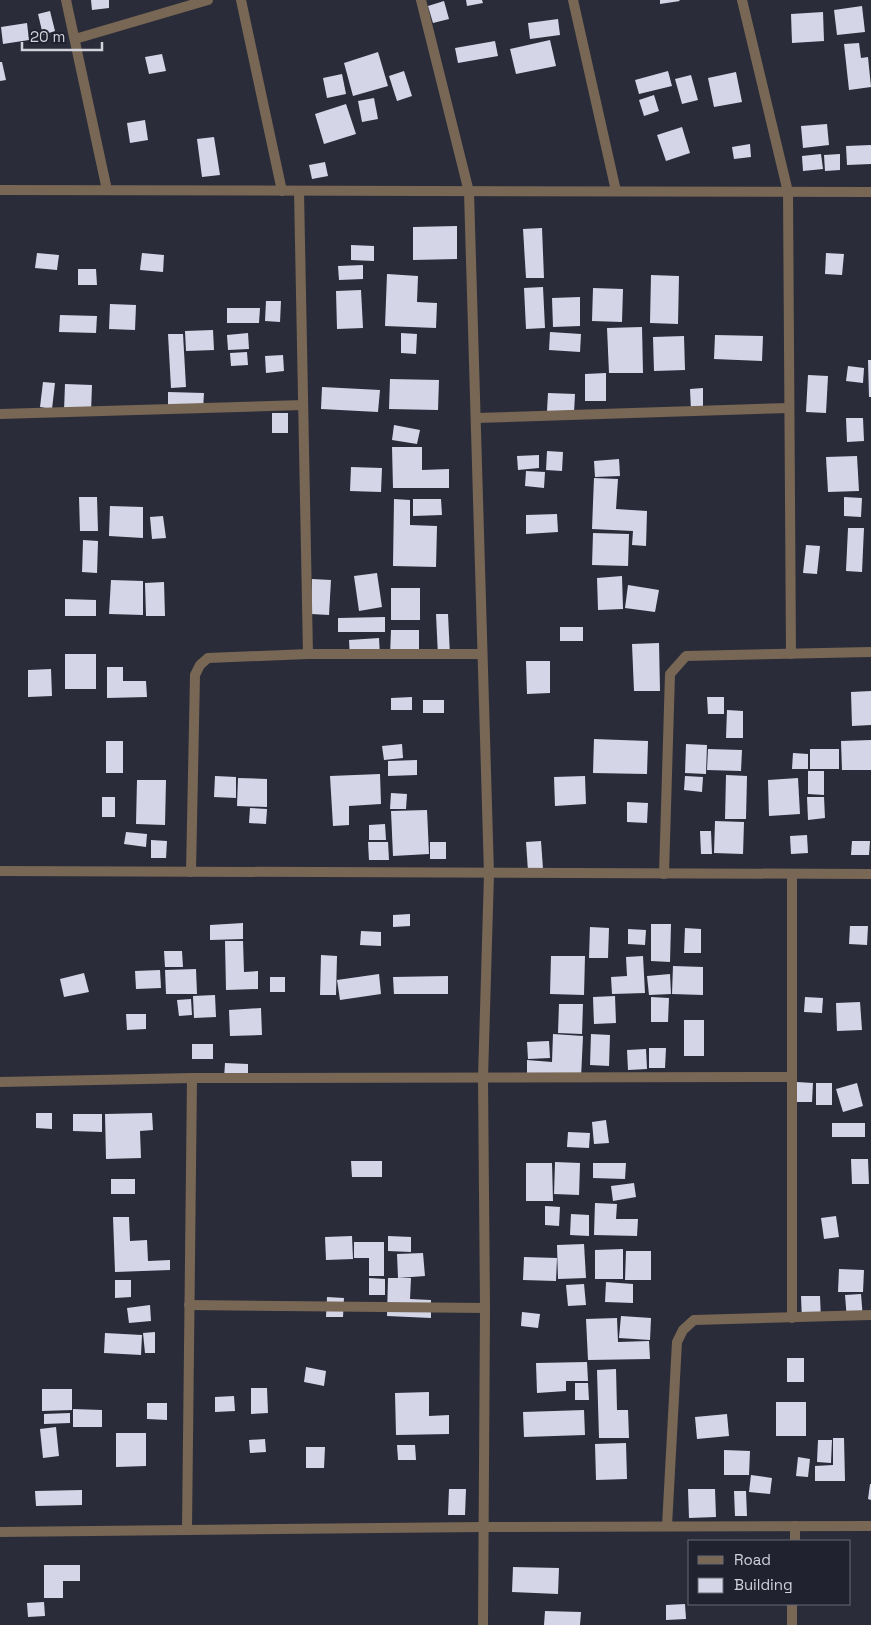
<svg xmlns="http://www.w3.org/2000/svg" width="871" height="1625" font-family="'Space Grotesk',sans-serif">
<style>
.building{fill:#d4d6e8}
.lines{fill:none;stroke-linecap:round;stroke-linejoin:round}
.minor{stroke:#776754;stroke-width:10}
</style>
<rect width="100%" height="100%" fill="#2b2c39"/>
<!-- building -->
<g class="building">
<path d="M91,0H109V8L92,10Z"/>
<path d="M466,0H482L483,3L467,6Z"/>
<path d="M660,0H679L680,1L660,4Z"/>
<path d="M444,1L449,19L433,23L428,6Z"/>
<path d="M862,6L865,32L837,35L834,10Z"/>
<path d="M50,11L55,31L43,35L38,14Z"/>
<path d="M823,12L824,41L792,43L791,14Z"/>
<path d="M558,19L560,35L530,39L528,23Z"/>
<path d="M27,23L29,40L3,44L1,27Z"/>
<path d="M550,40L556,66L516,74L510,49Z"/>
<path d="M495,41L498,56L458,63L455,48Z"/>
<path d="M859,43L861,58L868,57L871,87L849,90L844,44Z"/>
<path d="M378,52L388,86L353,96L344,63Z"/>
<path d="M162,54L166,71L149,74L145,57Z"/>
<path d="M0,62H2L6,80L0,81Z"/>
<path d="M404,71L412,96L397,101L389,76Z"/>
<path d="M668,71L672,86L639,94L635,80Z"/>
<path d="M736,72L742,102L714,107L708,78Z"/>
<path d="M342,74L346,94L327,98L323,78Z"/>
<path d="M691,75L698,100L682,104L675,79Z"/>
<path d="M654,95L659,111L644,116L639,100Z"/>
<path d="M374,98L378,119L362,122L358,101Z"/>
<path d="M346,104L356,134L324,144L315,114Z"/>
<path d="M145,120L148,140L130,143L127,123Z"/>
<path d="M827,124L829,145L803,148L801,126Z"/>
<path d="M682,127L690,153L666,161L657,135Z"/>
<path d="M214,137L220,175L202,177L197,139Z"/>
<path d="M750,144L751,157L734,159L732,147Z"/>
<path d="M871,145V164L847,165L846,146Z"/>
<path d="M821,154L823,169L803,171L802,156Z"/>
<path d="M840,154V170L825,171L824,155Z"/>
<path d="M325,162L328,176L312,179L309,165Z"/>
<path d="M457,226V259L413,260V227Z"/>
<path d="M542,228L544,278H526L523,229Z"/>
<path d="M351,245L374,246V261L351,260Z"/>
<path d="M37,253L59,255L57,270L35,268Z"/>
<path d="M142,253L164,255L163,272L140,270Z"/>
<path d="M826,253L844,254L842,275L825,274Z"/>
<path d="M363,265V279L339,280L338,266Z"/>
<path d="M78,269H96L97,285H78Z"/>
<path d="M387,274L418,276L417,302L437,303L436,328L385,326Z"/>
<path d="M651,275L679,276L678,324L650,323Z"/>
<path d="M543,287L545,328L526,329L524,288Z"/>
<path d="M593,288L623,289L622,322L592,321Z"/>
<path d="M361,290L363,328L337,329L336,291Z"/>
<path d="M580,297V326L553,327L552,298Z"/>
<path d="M266,301H281L280,322L265,321Z"/>
<path d="M110,304L136,305L135,330L109,329Z"/>
<path d="M227,308H260L259,323H227Z"/>
<path d="M60,315L97,316L96,333L59,332Z"/>
<path d="M642,327L643,373H609L607,328Z"/>
<path d="M213,330L214,350L186,351L185,331Z"/>
<path d="M550,332L581,334L580,352L549,350Z"/>
<path d="M248,333L249,349L228,350L227,335Z"/>
<path d="M401,333L417,334L416,354L401,353Z"/>
<path d="M168,334H183L186,387L171,388Z"/>
<path d="M715,335L763,336L762,361L714,359Z"/>
<path d="M684,336L685,370L654,371L653,337Z"/>
<path d="M247,352L248,365L231,366L230,353Z"/>
<path d="M283,355L284,371L266,373L265,356Z"/>
<path d="M868,360H871V397H869Z"/>
<path d="M848,366L864,368L863,383L846,381Z"/>
<path d="M606,373V401H585V374Z"/>
<path d="M808,375L828,376L826,413L806,412Z"/>
<path d="M390,379L439,380L438,410L389,409Z"/>
<path d="M43,382L55,383L52,409L40,407Z"/>
<path d="M65,384L92,385L91,412L64,411Z"/>
<path d="M322,387L380,390L378,412L321,409Z"/>
<path d="M703,388V410H691L690,389Z"/>
<path d="M168,392L204,393L203,410L168,408Z"/>
<path d="M548,393L575,394L574,413L547,411Z"/>
<rect x="272" y="413" width="16" height="20"/>
<path d="M846,418H863L864,441L847,442Z"/>
<path d="M394,425L420,430L417,444L392,440Z"/>
<path d="M392,447H422V470L449,469V488H393Z"/>
<path d="M547,451L563,452L562,471L546,470Z"/>
<path d="M539,455V468L518,470L517,456Z"/>
<path d="M857,456L859,491L828,492L826,457Z"/>
<path d="M619,459L620,476L595,477L594,461Z"/>
<path d="M351,467L382,468L381,492L350,491Z"/>
<path d="M526,471L545,472L544,488L525,486Z"/>
<path d="M594,478L618,479L616,509L647,511L646,546L632,545L633,531L592,529Z"/>
<path d="M79,497H97L98,531H80Z"/>
<path d="M844,497L862,498L861,517L844,516Z"/>
<path d="M394,499L410,500V525L437,526L436,567L393,566Z"/>
<path d="M413,499H441L442,515L413,516Z"/>
<path d="M110,506L143,507V538L109,536Z"/>
<path d="M557,514L558,532L526,534V515Z"/>
<path d="M163,516L166,538L152,539L150,517Z"/>
<path d="M848,528H864L862,572L846,571Z"/>
<path d="M593,533L629,534L628,566L592,565Z"/>
<path d="M83,540L98,541L97,573L82,572Z"/>
<path d="M806,545L820,546L817,574L803,573Z"/>
<path d="M377,573L382,607L359,611L354,576Z"/>
<path d="M622,576L623,609L598,610L597,578Z"/>
<path d="M312,579L331,580L329,615L311,614Z"/>
<path d="M111,580L143,581V615L109,614Z"/>
<path d="M164,582L165,616H146L145,583Z"/>
<path d="M628,585L659,590L655,612L625,608Z"/>
<rect x="391" y="588" width="29" height="32"/>
<path d="M65,599L96,600V616H65Z"/>
<path d="M436,614H448L450,656H438Z"/>
<path d="M385,617V632H338V618Z"/>
<rect x="560" y="627" width="23" height="14"/>
<path d="M391,630H419V657L390,656Z"/>
<path d="M379,638L380,657L350,658L349,640Z"/>
<path d="M659,643L660,691H634L632,644Z"/>
<rect x="65" y="654" width="31" height="35"/>
<path d="M526,661H550V693L527,694Z"/>
<path d="M107,667H123V681H146L147,697L107,698Z"/>
<path d="M51,669L52,696L28,697V670Z"/>
<path d="M871,691V725L852,726L851,692Z"/>
<path d="M412,697V710H391V698Z"/>
<path d="M707,697H724V714H708Z"/>
<rect x="423" y="700" width="21" height="13"/>
<path d="M727,710L743,711V738H726Z"/>
<path d="M594,739L648,741L647,774L593,773Z"/>
<path d="M871,740V770H842L841,741Z"/>
<rect x="106" y="741" width="17" height="32"/>
<path d="M402,744L403,758L384,760L382,746Z"/>
<path d="M686,744L707,745L706,774L685,773Z"/>
<path d="M708,749L742,750L741,771L707,770Z"/>
<rect x="810" y="749" width="29" height="20"/>
<path d="M793,753L808,754V769H792Z"/>
<path d="M417,760V775L388,776V761Z"/>
<path d="M808,771H824V795L808,794Z"/>
<path d="M380,774L381,804L349,806V825L333,826L330,776Z"/>
<path d="M726,775L747,776L746,819H725Z"/>
<path d="M215,776L236,777V798L214,797Z"/>
<path d="M585,776L586,804L555,806L554,777Z"/>
<path d="M685,776L703,777L702,792L684,790Z"/>
<path d="M238,778L267,779V807L237,806Z"/>
<path d="M798,778L800,814L769,816L768,780Z"/>
<path d="M137,780H166L165,825L136,824Z"/>
<path d="M391,793L407,794L406,809H390Z"/>
<rect x="102" y="797" width="13" height="20"/>
<path d="M807,797H824L825,818L808,820Z"/>
<path d="M627,802L648,803L647,823L627,822Z"/>
<path d="M250,808L267,809L266,824L249,823Z"/>
<path d="M427,810L429,854L393,856L391,811Z"/>
<path d="M715,821L744,822L743,854L714,853Z"/>
<path d="M385,824L386,840H369V825Z"/>
<path d="M700,831H711L712,854H701Z"/>
<path d="M126,832L147,834L146,847L124,844Z"/>
<path d="M807,835L808,853L791,854L790,836Z"/>
<path d="M151,840L167,841L166,858H151Z"/>
<path d="M541,841L543,869L528,871L526,842Z"/>
<path d="M852,841H870L869,855H851Z"/>
<path d="M368,842H388L389,860H369Z"/>
<rect x="430" y="842" width="16" height="17"/>
<path d="M410,914V926L393,927V915Z"/>
<path d="M243,923V939L210,940V925Z"/>
<path d="M651,924H671L670,962L651,961Z"/>
<path d="M850,926H868L867,945L849,944Z"/>
<path d="M590,927L609,928L608,958H589Z"/>
<path d="M685,928L701,929V953H684Z"/>
<path d="M628,929L646,930L645,945L628,944Z"/>
<path d="M361,931L381,932V946L360,945Z"/>
<path d="M225,941H243L244,972L258,971V989L226,990Z"/>
<path d="M164,951H182L183,967H165Z"/>
<path d="M321,955L337,956L336,995H320Z"/>
<path d="M551,956H585L584,995L550,994Z"/>
<path d="M643,956L645,993L612,994L611,977L627,976L626,957Z"/>
<path d="M673,966L703,967V995L672,994Z"/>
<path d="M196,969L197,994H166L165,970Z"/>
<path d="M160,970L161,988L136,989L135,971Z"/>
<path d="M84,973L89,992L64,997L60,979Z"/>
<path d="M379,974L381,994L340,1000L337,980Z"/>
<path d="M670,974L671,994L649,995L647,976Z"/>
<path d="M448,976V994H394L393,977Z"/>
<rect x="270" y="977" width="15" height="15"/>
<path d="M215,995L216,1017L194,1018L193,996Z"/>
<path d="M615,996L616,1023L594,1024L593,997Z"/>
<path d="M651,997L669,998L668,1022H651Z"/>
<path d="M805,997L823,998L822,1013L804,1012Z"/>
<path d="M191,999L192,1015L179,1016L177,1000Z"/>
<path d="M860,1002L862,1030L837,1031L836,1003Z"/>
<path d="M559,1004H583L582,1034L558,1033Z"/>
<path d="M261,1008L262,1035L230,1036L229,1010Z"/>
<path d="M126,1014H146V1029L127,1030Z"/>
<rect x="684" y="1020" width="20" height="36"/>
<path d="M553,1034L583,1036L581,1078L527,1075V1060L552,1062Z"/>
<path d="M591,1034L610,1035L609,1066L590,1065Z"/>
<path d="M549,1041L550,1058L528,1059L527,1042Z"/>
<rect x="192" y="1044" width="21" height="15"/>
<path d="M649,1048H666L665,1068H649Z"/>
<path d="M646,1049L647,1069L628,1070L627,1050Z"/>
<path d="M225,1063L248,1064V1080L224,1079Z"/>
<path d="M797,1082L813,1083L812,1102H796Z"/>
<rect x="816" y="1083" width="16" height="22"/>
<path d="M857,1083L863,1106L843,1112L836,1089Z"/>
<path d="M36,1113H52V1129L36,1128Z"/>
<path d="M152,1113L153,1130L140,1131L141,1158L106,1159L105,1114Z"/>
<path d="M73,1114H102V1132L73,1131Z"/>
<path d="M606,1120L609,1143L594,1144L592,1122Z"/>
<rect x="832" y="1123" width="33" height="14"/>
<path d="M568,1132L590,1133L589,1148L567,1147Z"/>
<path d="M851,1159H868L869,1184H852Z"/>
<path d="M351,1161H382V1177H352Z"/>
<path d="M555,1162L580,1163L579,1195L554,1194Z"/>
<path d="M526,1163H552L553,1201H526Z"/>
<path d="M593,1163H626L625,1179L593,1178Z"/>
<rect x="111" y="1179" width="24" height="15"/>
<path d="M634,1183L636,1197L613,1201L611,1186Z"/>
<path d="M595,1203L617,1204L616,1219H638L637,1236L594,1235Z"/>
<path d="M545,1206L560,1207L559,1226L545,1225Z"/>
<path d="M571,1214L589,1215V1236L570,1235Z"/>
<path d="M836,1216L839,1237L824,1239L821,1218Z"/>
<path d="M113,1217H129L130,1241L147,1240L148,1261L170,1260V1270L115,1272Z"/>
<path d="M352,1236L353,1259L326,1260L325,1237Z"/>
<path d="M388,1236L411,1237V1252L388,1251Z"/>
<path d="M354,1242H384V1276H369V1258H354Z"/>
<path d="M584,1244L586,1278L558,1279L557,1245Z"/>
<path d="M623,1249V1279H595V1250Z"/>
<path d="M626,1251H651V1280H625Z"/>
<path d="M423,1253L425,1276L398,1278L397,1254Z"/>
<path d="M524,1257L557,1258L556,1281L523,1280Z"/>
<path d="M839,1269L864,1270L863,1292H838Z"/>
<path d="M369,1278L385,1279V1295H369Z"/>
<path d="M388,1278H411L410,1299L431,1300V1318L387,1316Z"/>
<path d="M115,1280H131V1297L115,1298Z"/>
<path d="M606,1282L633,1284V1303L605,1302Z"/>
<path d="M584,1284L586,1305L568,1306L566,1285Z"/>
<path d="M861,1294L863,1319L847,1320L845,1295Z"/>
<path d="M801,1296H820L821,1320L802,1321Z"/>
<path d="M327,1297L344,1298L343,1317H326Z"/>
<path d="M150,1305L151,1321L129,1323L127,1308Z"/>
<path d="M522,1312L540,1314L538,1328L521,1326Z"/>
<path d="M621,1316L651,1318L650,1340L619,1338Z"/>
<path d="M617,1318L618,1342L649,1341L650,1359L588,1360L586,1319Z"/>
<path d="M155,1332V1353H145L143,1333Z"/>
<path d="M105,1333L142,1335L141,1355L104,1353Z"/>
<rect x="787" y="1358" width="17" height="24"/>
<path d="M587,1362L588,1381H566V1391L537,1393L536,1363Z"/>
<path d="M306,1367L326,1371L324,1386L304,1382Z"/>
<path d="M616,1369L617,1410H628L629,1438H599L597,1370Z"/>
<path d="M575,1383H588L589,1400H575Z"/>
<path d="M251,1388H267L268,1413L251,1414Z"/>
<path d="M42,1389H72V1410L42,1411Z"/>
<path d="M429,1392V1416L449,1415V1434L396,1435L395,1393Z"/>
<path d="M234,1396L235,1411L215,1412V1397Z"/>
<rect x="776" y="1402" width="30" height="34"/>
<path d="M147,1403H167V1420L147,1419Z"/>
<path d="M73,1409L102,1410V1427H73Z"/>
<path d="M584,1410L585,1435L524,1437L523,1412Z"/>
<path d="M70,1413V1423L44,1424V1414Z"/>
<path d="M727,1414L729,1436L697,1439L695,1417Z"/>
<path d="M56,1427L59,1456L43,1458L40,1429Z"/>
<path d="M116,1433H146V1466L116,1467Z"/>
<path d="M833,1438H844L845,1481H815V1466L833,1465Z"/>
<path d="M265,1439L266,1452L250,1453L249,1440Z"/>
<path d="M818,1440H832L831,1463L817,1462Z"/>
<path d="M626,1443L627,1479L596,1480L595,1444Z"/>
<path d="M397,1445H415L416,1460H398Z"/>
<path d="M306,1447H325L324,1468H306Z"/>
<path d="M724,1450L750,1451L749,1475H724Z"/>
<path d="M798,1457L810,1459L808,1477L796,1476Z"/>
<path d="M751,1475L772,1478L770,1494L749,1492Z"/>
<path d="M870,1484H871V1500L868,1499Z"/>
<path d="M449,1489H466L465,1515H448Z"/>
<path d="M688,1489H715L716,1517L689,1518Z"/>
<path d="M82,1490V1505L36,1506L35,1491Z"/>
<path d="M734,1491H746L747,1516H735Z"/>
<path d="M44,1565H80V1581H63V1598H44Z"/>
<path d="M513,1567L559,1568L558,1594L512,1592Z"/>
<path d="M44,1602L45,1616L28,1617L27,1603Z"/>
<path d="M685,1604L686,1619L666,1620V1605Z"/>
<path d="M545,1611L581,1612L580,1625H544Z"/>
</g>
<g class="lines">
<!-- minor -->
<g class="minor">
<path d="M66,0L107,190"/>
<path d="M241,0L282,191"/>
<path d="M421,0L469,192L489,874L483,1078L485,1308L483,1625"/>
<path d="M573,0L616,191"/>
<path d="M742,0L788,192L791,654"/>
<path d="M75,39L208,0"/>
<path d="M0,190L871,192"/>
<path d="M299,191L308,654"/>
<path d="M0,414L303,405"/>
<path d="M476,418L789,408"/>
<path d="M0,871L871,874"/>
<path d="M191,872L195,675L200,665L208,658L308,654H482"/>
<path d="M664,874L670,674L686,656L871,652"/>
<path d="M792,875V1318"/>
<path d="M0,1082L192,1078L792,1077"/>
<path d="M189,1305L485,1308"/>
<path d="M667,1526L677,1342L683,1330L694,1320L871,1315"/>
<path d="M187,1530L192,1078"/>
<path d="M0,1532L483,1527L871,1526"/>
<path d="M795,1541V1526"/>
<path d="M792,1625V1604"/>
</g>
</g>
<!-- legend -->
<rect x="688" y="1540" width="162" height="65" fill="#21222f" stroke="#676874"/>
<rect x="698" y="1556" width="25" height="8" fill="#776754" stroke="#676874"/>
<text x="734" y="1565" font-size="15" fill="#d1d2db">Road</text>
<rect x="698" y="1578" width="25" height="15" fill="#d4d6e8" stroke="#676874"/>
<text x="734" y="1590" font-size="15" fill="#d1d2db">Building</text>
<!-- scale -->
<path d="M22 42v8h80v-8" fill="none" stroke="#d1d2db" stroke-width="2.5"/>
<text x="30" y="42" font-size="15" fill="#d1d2db" stroke="#21222f" stroke-width="4" paint-order="stroke">20 m</text>
</svg>
